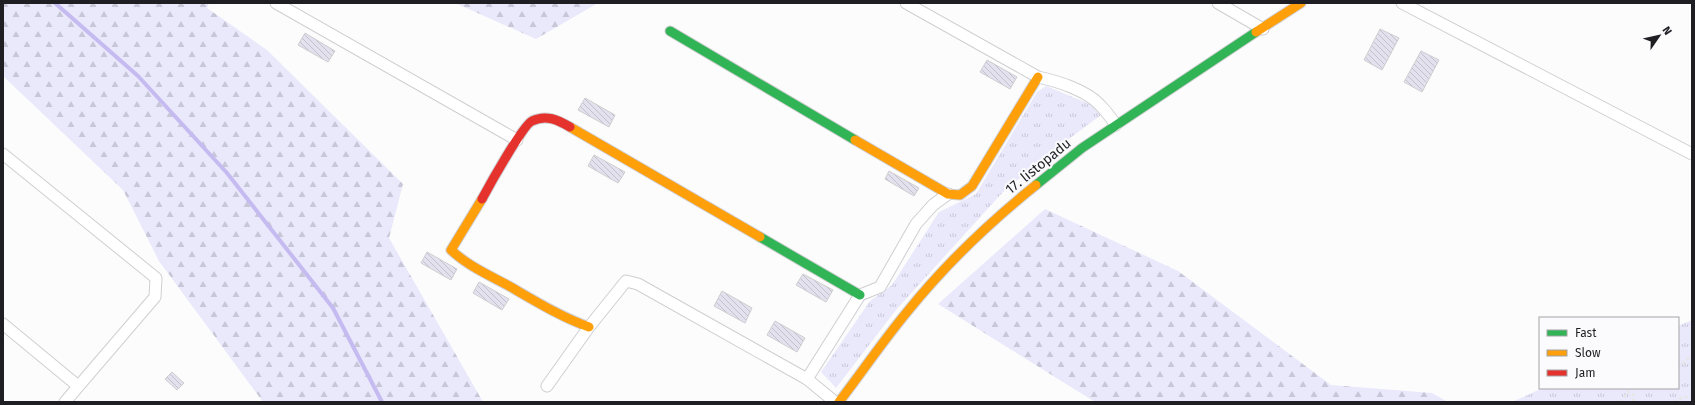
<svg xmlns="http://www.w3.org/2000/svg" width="1695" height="405" font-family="'Fira Sans',sans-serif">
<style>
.grass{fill:url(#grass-tufts)}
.forest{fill:url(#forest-firs)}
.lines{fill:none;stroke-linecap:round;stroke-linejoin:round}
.stream{stroke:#c5bbf0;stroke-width:4}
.building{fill:url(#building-back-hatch);stroke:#ceced0}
.street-casing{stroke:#cfced1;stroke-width:13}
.fast-casing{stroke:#cfced1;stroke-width:11}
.slow-casing{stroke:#cfced1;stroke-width:11}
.jam-casing{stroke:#cfced1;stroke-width:11}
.path{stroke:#e6e6e7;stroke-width:2.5;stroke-dasharray:3 3;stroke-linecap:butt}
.street{stroke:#fff;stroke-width:11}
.fast{stroke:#30b455;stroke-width:9}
.slow{stroke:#ff9f0a;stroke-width:9}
.jam{stroke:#e5322d;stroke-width:9}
.labels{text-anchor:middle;stroke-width:4;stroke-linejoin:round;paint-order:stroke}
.street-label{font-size:14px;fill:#1f1e23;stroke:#fbfbfe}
</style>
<defs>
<pattern id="grass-tufts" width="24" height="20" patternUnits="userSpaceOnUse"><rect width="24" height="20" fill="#eae8fb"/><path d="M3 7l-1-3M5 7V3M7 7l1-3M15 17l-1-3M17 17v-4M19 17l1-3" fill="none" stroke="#c8c7d7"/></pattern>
<pattern id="forest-firs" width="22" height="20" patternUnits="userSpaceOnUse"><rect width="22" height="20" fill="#eae8fb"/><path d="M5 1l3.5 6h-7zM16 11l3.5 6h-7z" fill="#c8c7d7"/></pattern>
<pattern id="building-back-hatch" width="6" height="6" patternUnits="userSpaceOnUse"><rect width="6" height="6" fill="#e3e1ee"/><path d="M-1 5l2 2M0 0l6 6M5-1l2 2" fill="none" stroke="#c2c1cc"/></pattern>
</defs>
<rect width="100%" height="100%" fill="#fcfcfd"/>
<!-- grass -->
<g class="grass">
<path d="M1046,86L1092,105L1101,115L1046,156L1002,193L896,310L836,388L821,372L870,301L892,285L939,212L976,194L1037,92Z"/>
<path d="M1692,320V402H1512L1543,388H1678V326Z"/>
</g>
<!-- forest -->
<g class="forest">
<path d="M3,3H209L207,8L267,50L403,184L389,238L483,402H263L159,261L123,190L3,76Z"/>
<path d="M455,3H598L536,39Z"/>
<path d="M1045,209L1178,271L1331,385L1432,393L1448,402H1095L938,304Z"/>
</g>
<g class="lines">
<!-- stream -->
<path class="stream" d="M55,3L138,76L227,173L333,308L382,402"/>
</g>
<!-- building -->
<g class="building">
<path d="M1380,29L1399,38L1382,70L1364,60Z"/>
<path d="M305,33L335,51L328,62L298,45Z"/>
<path d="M1421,51L1439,60L1422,92L1404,82Z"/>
<path d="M987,60L1017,77L1010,89L980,72Z"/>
<path d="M585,98L615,115L609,127L578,110Z"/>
<path d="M594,155L625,172L618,183L588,166Z"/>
<path d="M889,171L919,188L914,196L885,179Z"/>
<path d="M427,252L457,269L451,280L421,263Z"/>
<path d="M803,274L833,290L826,302L796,285Z"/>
<path d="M479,282L509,299L502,310L473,293Z"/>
<path d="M722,291L752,308L745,323L714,306Z"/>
<path d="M775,321L805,338L797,352L767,335Z"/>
<path d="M172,372L184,383L177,390L165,379Z"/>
</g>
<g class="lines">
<defs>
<g id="street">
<path d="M276,3L517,140"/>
<path d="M906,3L1038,77C1057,81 1086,90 1100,105C1106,111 1111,118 1116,125"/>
<path d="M1218,3L1263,29"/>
<path d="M1402,3L1692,154"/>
<path d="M3,154L156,278L155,297L65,402"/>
<path d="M3,324L78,386"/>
<path d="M807,379L860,295L880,287L916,224L933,205L948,194"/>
<path d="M547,386L589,327L626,281L638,284L807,379L835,402"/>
</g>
<g id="fast">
<path d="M670,31L855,140"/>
<path d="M1036,185L1082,148L1256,32"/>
<path d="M760,237L860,295"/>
</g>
<g id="slow">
<path d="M1256,32L1301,3"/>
<path d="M570,127L760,237"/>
<path d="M855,140L948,194L960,195L972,186L1038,77"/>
<path d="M482,199L451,250C468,266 489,275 509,286C535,301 561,317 589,327"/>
<path d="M839,402C862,372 883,341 907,312C944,266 990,222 1036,185"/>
</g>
<path id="jam" d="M482,199C489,186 523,125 532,121C546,114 558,120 570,127"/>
</defs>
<!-- street casing -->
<use href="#street" class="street-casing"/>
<!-- fast casing -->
<use href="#fast" class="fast-casing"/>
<!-- slow casing -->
<use href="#slow" class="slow-casing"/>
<!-- jam casing -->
<use href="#jam" class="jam-casing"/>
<!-- path -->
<g class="path">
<path d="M1678,368L1692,355"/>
<path d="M1620,402L1632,388"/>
<path d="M1633,402L1634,388"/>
<path d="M1674,402L1683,397H1692"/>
</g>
<!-- street -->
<use href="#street" class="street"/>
<!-- fast -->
<use href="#fast" class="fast"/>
<!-- slow -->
<use href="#slow" class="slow"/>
<!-- jam -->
<use href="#jam" class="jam"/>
</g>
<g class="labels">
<!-- street labels -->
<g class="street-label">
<text transform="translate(1038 166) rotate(-39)" y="5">17. listopadu</text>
</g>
</g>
<!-- border -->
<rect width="1695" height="405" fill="none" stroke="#1f1e23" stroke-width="8"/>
<!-- legend -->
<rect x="1539" y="317" width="140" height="72" fill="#fbfbfe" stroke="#a3a3a6"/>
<rect x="1547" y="330" width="20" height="6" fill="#30b455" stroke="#a3a3a6"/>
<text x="1575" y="337" font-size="12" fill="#1f1e23">Fast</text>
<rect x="1547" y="350" width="20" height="6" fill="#ff9f0a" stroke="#a3a3a6"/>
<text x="1575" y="357" font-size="12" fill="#1f1e23">Slow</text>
<rect x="1547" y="370" width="20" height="6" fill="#e5322d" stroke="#a3a3a6"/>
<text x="1575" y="377" font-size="12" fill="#1f1e23">Jam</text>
<!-- north arrow -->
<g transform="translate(1659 36) rotate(56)" stroke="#fbfbfe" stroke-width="3" paint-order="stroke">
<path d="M0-3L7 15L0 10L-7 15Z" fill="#1f1e23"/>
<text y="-6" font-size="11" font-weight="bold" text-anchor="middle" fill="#1f1e23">N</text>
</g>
</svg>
